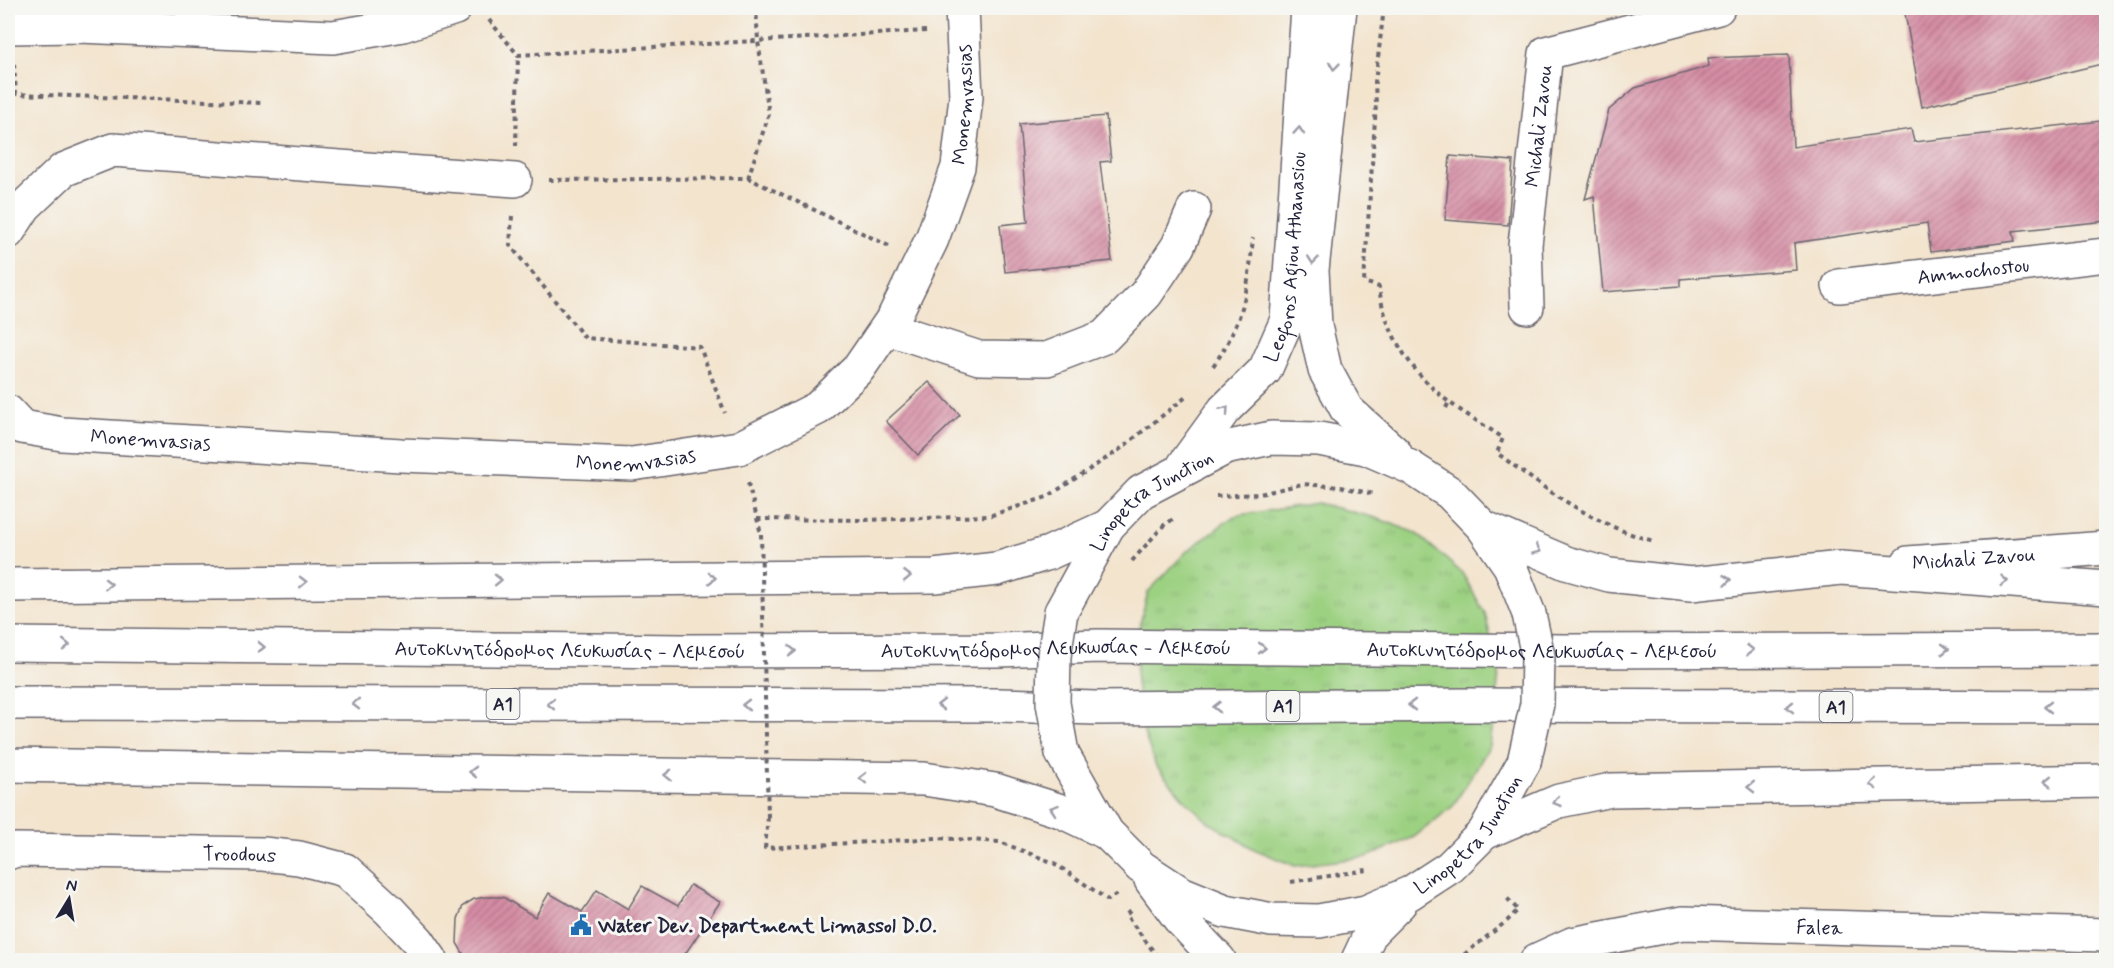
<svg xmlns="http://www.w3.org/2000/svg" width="2114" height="968" font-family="Mynerve,sans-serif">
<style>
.grass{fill:url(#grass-tufts);stroke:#607a5e;stroke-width:1.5}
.building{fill:url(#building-hatch)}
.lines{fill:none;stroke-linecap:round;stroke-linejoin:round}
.street-casing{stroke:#6b666e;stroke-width:36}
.secondary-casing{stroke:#6b666e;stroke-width:36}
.highway-casing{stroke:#6b666e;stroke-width:36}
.path{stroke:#6b666e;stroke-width:4;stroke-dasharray:4.5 4.5;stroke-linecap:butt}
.street{stroke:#fff;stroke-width:33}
.secondary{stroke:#fff;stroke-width:33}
.highway{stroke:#fff;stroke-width:33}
.secondary-bridge-casing{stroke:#6b666e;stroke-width:36;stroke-linecap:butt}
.path-bridge{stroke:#6b666e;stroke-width:4;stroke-dasharray:4.5 4.5;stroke-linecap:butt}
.secondary-bridge{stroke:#fff;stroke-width:33}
.oneway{stroke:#9c9ca7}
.labels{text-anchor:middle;stroke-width:6;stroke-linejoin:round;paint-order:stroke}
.shield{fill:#f6f6f2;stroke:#626272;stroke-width:1.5}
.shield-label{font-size:18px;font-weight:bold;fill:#22223b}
.street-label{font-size:20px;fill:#22223b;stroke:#f6f6f2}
.poi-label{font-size:20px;font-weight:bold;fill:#22223b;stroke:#f6f6f2;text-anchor:start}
</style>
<defs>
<pattern id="grass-tufts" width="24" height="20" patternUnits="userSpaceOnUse" patternTransform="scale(1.5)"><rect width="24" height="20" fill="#9dd182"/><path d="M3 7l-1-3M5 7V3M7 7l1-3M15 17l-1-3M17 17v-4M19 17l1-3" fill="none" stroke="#87b371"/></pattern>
<pattern id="building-hatch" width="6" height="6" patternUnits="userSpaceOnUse" patternTransform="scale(1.5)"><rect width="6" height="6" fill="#d68da4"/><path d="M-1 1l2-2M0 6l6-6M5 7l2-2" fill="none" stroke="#ad7387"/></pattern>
</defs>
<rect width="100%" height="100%" fill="#f6f6f2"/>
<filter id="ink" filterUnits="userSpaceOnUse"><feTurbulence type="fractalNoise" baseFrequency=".0167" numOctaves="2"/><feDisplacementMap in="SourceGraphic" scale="12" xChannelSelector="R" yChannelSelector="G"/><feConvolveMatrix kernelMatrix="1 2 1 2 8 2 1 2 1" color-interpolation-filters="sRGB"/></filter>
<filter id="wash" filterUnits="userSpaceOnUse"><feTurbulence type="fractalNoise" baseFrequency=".008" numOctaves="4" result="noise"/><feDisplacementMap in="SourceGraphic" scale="24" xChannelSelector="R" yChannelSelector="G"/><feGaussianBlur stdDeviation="1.35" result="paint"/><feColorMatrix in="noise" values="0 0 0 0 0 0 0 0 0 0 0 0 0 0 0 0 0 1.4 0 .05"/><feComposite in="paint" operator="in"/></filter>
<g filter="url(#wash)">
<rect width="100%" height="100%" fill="#f3e4ce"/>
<!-- grass -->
<path class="grass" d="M1317,503L1376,518L1416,533L1462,573L1485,613L1499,675L1490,746L1453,806L1414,837L1367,857L1295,866L1254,849L1208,822L1184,799L1156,766L1144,733L1136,683L1138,632L1148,592L1187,551L1234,516Z"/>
<g id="blocks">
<!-- building -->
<g class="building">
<path d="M1904,8H2106V63L1922,107Z"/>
<path d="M1789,55L1793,147L1911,129L1914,142L2101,121L2106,166V221L2013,231L2015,241L1931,252L1927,223L1794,243L1796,270L1680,279V286L1603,292L1594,196L1585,199L1609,110L1635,88L1709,66L1708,58Z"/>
<path d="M1106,116L1111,161L1100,162L1112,261L1005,272L1000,225L1028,222L1019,124Z"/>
<path d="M1450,156L1513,161L1508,225L1445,220Z"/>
<path d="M929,382L960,415L918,455L886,421Z"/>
<path d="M690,885L720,902L681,960H467L457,943L458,919L463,906L474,899L486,897H503L535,917L549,893L582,912L597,890L628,909L642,886L678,906Z"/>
</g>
</g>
</g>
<g filter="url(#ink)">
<use href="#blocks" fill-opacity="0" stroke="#6b666e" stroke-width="1.5"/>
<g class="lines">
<defs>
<g id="street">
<path d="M8,27L80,26L333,37L403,25L455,8"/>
<path d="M8,232L25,206L63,170L113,150L515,180"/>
<path id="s1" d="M1839,286L2106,255"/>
<path id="s2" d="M1527,307L1525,245L1546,53L1718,8"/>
<path d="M887,328L979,358L1047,359L1104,337L1146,294L1178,246L1194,209"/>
<path id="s3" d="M8,412L22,427L62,434L401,455L632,464L739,448L818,408L859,368L894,317L932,239L958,167L966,97L962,8"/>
<path id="s4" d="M1908,563L2106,548"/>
<path id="s5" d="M8,853L16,850L263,854L299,858L345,870L389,910L418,941L431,960"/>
<path id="s6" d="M1537,960L1572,944L1683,923L2106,935"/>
</g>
<g id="secondary">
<path d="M1340,8L1312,270L1315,326L1325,370L1347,410L1395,453"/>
<path id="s7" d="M1184,465L1224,410L1265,370L1287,320L1308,8"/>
<path id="s8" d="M1061,612L1108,526L1141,492L1225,448L1271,438L1319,439L1366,448L1410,467L1450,493L1483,527L1510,566L1529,614"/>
<path id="s9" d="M1062,753L1107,833L1141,867L1181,893L1225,911L1272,920L1319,921L1366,912L1410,893L1450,867L1484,833L1524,762"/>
<path d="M1151,880L1179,918L1219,960"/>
<path d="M1358,960L1371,932L1400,903"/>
</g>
<g id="highway">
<path d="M1483,527L1566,563L1609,575L1691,584L1841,568L2106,588"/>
<path d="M8,585L934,576L997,569L1049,553L1108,526"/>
<path id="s10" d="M8,644L682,651L999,650L1098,646L1565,651L2106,649"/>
<path d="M8,703L999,705L1096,708L1470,705L2106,707"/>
<path d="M8,765L924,779L995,790L1061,811L1107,833"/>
<path d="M1484,833L1559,801L1611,790L2106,781"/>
</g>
</defs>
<!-- street casing -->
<use href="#street" class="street-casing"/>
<!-- secondary casing -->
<use href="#secondary" class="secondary-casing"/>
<!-- highway casing -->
<use href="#highway" class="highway-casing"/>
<!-- path -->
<g class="path">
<path d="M1384,8L1375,82L1376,105L1364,282L1379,287C1384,332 1413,375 1449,402C1466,415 1486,426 1503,438L1497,453C1545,489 1595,526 1654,541"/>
<path d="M489,20L518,55L926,31"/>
<path d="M14,64L16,94L263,103"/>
<path d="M516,146L518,55"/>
<path d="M748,178L769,114L758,41L756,8"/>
<path d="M549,180L748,178L889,246"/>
<path d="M512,216L510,245L585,338L700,347L725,413"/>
<path d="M1213,366C1244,322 1248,290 1253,238"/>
<path d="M1446,408L1449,402"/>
<path d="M748,483L761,534"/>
<path d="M1216,496L1260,494L1302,484L1341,487L1374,494"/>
<path d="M757,519L865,520L989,516L1047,497L1119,450L1186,397"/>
<path d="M1132,561L1163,526L1173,519"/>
<path d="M768,817L765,848L938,838L1000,842L1054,863L1108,900L1117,894"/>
<path d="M1291,882L1367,870"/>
<path d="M1130,911L1126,915L1160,960"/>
<path d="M1457,960L1507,921L1518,910L1507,898"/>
</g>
<!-- street -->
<use href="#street" class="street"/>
<!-- secondary -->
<use href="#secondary" class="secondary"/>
<!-- highway -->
<use href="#highway" class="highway"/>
<defs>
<g id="secondary-bridge">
<path d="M1061,612L1054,656L1053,703L1062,753"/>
<path d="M1524,762L1537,704L1538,656L1529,614"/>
</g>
</defs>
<!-- secondary-bridge casing -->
<use href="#secondary-bridge" class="secondary-bridge-casing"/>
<!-- path-bridge -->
<path class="path-bridge" d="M761,534L768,817"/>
<!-- secondary-bridge -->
<use href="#secondary-bridge" class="secondary-bridge"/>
</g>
<!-- one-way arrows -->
<defs><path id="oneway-chevron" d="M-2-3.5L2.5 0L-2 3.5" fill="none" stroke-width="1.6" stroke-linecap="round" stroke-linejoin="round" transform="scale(1.5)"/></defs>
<g class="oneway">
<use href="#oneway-chevron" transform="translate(1334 66) rotate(96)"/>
<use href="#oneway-chevron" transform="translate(1299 131) rotate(-86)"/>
<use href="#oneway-chevron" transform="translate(1313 260) rotate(96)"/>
<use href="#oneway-chevron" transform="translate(1225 410) rotate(-49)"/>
<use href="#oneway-chevron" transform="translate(1537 550) rotate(24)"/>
<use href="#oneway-chevron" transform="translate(907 576) rotate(-1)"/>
<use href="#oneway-chevron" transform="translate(712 578) rotate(-1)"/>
<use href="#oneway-chevron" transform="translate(498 580) rotate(-1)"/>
<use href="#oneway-chevron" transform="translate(1727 580) rotate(-6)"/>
<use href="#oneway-chevron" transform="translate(2004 581) rotate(4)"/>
<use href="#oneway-chevron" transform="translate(303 582) rotate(-1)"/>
<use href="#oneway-chevron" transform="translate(108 584) rotate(-1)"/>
<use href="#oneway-chevron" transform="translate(66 645) rotate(1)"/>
<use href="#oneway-chevron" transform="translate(261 647) rotate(1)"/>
<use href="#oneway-chevron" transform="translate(1262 648) rotate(1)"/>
<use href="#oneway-chevron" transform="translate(1945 649)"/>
<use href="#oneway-chevron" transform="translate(1750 650)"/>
<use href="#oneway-chevron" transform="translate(792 651)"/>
<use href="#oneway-chevron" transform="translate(356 704) rotate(-180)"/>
<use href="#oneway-chevron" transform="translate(551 704) rotate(-180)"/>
<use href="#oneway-chevron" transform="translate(746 705) rotate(-180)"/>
<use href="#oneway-chevron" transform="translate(941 705) rotate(-180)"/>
<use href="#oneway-chevron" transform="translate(1412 705) rotate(180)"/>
<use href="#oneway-chevron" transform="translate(1217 707) rotate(180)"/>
<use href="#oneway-chevron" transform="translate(1790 707) rotate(-180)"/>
<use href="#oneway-chevron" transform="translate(2048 707) rotate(-180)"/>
<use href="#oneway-chevron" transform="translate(473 772) rotate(-179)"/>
<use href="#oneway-chevron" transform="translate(668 775) rotate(-179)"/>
<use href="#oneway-chevron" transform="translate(863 778) rotate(-179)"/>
<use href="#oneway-chevron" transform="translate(2048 781) rotate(179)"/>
<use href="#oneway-chevron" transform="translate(1873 784) rotate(178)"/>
<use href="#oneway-chevron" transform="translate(1751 787) rotate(179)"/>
<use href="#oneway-chevron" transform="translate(1557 802) rotate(162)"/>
<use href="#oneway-chevron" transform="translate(1054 809) rotate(-161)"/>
</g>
</g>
<!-- icons -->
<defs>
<symbol id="civic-bare" viewBox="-9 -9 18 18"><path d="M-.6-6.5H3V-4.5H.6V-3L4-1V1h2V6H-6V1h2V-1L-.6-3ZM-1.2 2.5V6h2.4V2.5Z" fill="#1f6fb2" stroke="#f6f6f2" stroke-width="2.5" paint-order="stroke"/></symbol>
</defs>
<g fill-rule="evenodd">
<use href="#civic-bare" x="566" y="910" width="30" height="30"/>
</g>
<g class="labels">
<!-- shield labels -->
<g class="shield">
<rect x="486.5" y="689" width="33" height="30" rx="4.5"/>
<rect x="1266.5" y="691" width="33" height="30" rx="4.5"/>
<rect x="1819.5" y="692" width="33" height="30" rx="4.5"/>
</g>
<g class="shield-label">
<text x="503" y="710">A1</text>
<text x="1283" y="712">A1</text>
<text x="1836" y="713">A1</text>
</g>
<!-- street labels -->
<g class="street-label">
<text dy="7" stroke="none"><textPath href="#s3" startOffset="1174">Monemvasias</textPath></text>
<text dy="7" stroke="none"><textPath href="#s2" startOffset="182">Michali Zavou</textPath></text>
<text dy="7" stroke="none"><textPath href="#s7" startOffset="242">Leoforos Agiou Athanasiou</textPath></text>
<text dy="7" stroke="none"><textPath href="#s1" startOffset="135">Ammochostou</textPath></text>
<text dy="7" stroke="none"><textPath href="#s3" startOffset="150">Monemvasias</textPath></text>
<text dy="7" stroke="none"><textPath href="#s3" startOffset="636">Monemvasias</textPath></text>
<text dy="7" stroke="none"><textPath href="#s8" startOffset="148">Linopetra Junction</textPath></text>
<text dy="7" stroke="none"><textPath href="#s4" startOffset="66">Michali Zavou</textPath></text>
<text dy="7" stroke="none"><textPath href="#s10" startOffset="562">Αυτοκινητόδρομος Λευκωσίας - Λεμεσού</textPath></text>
<text dy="7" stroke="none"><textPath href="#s10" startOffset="1048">Αυτοκινητόδρομος Λευκωσίας - Λεμεσού</textPath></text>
<text dy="7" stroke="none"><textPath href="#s10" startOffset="1534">Αυτοκινητόδρομος Λευκωσίας - Λεμεσού</textPath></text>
<text dy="7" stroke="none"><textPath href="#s9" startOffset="510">Linopetra Junction</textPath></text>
<text dy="7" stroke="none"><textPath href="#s5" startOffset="232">Troodous</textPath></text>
<text dy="7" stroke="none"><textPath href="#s6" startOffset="288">Falea</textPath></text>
</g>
<!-- poi labels -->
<g class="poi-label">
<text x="598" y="932">Water Dev. Department Limassol D.O.</text>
</g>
</g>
<!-- margin -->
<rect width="2114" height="968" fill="none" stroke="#f6f6f2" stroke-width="30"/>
<!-- north arrow -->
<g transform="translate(69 899) rotate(11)" stroke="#f6f6f2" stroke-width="4.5" paint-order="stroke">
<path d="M0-4.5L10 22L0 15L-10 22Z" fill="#22223b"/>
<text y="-9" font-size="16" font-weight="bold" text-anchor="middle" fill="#22223b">N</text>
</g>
</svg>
